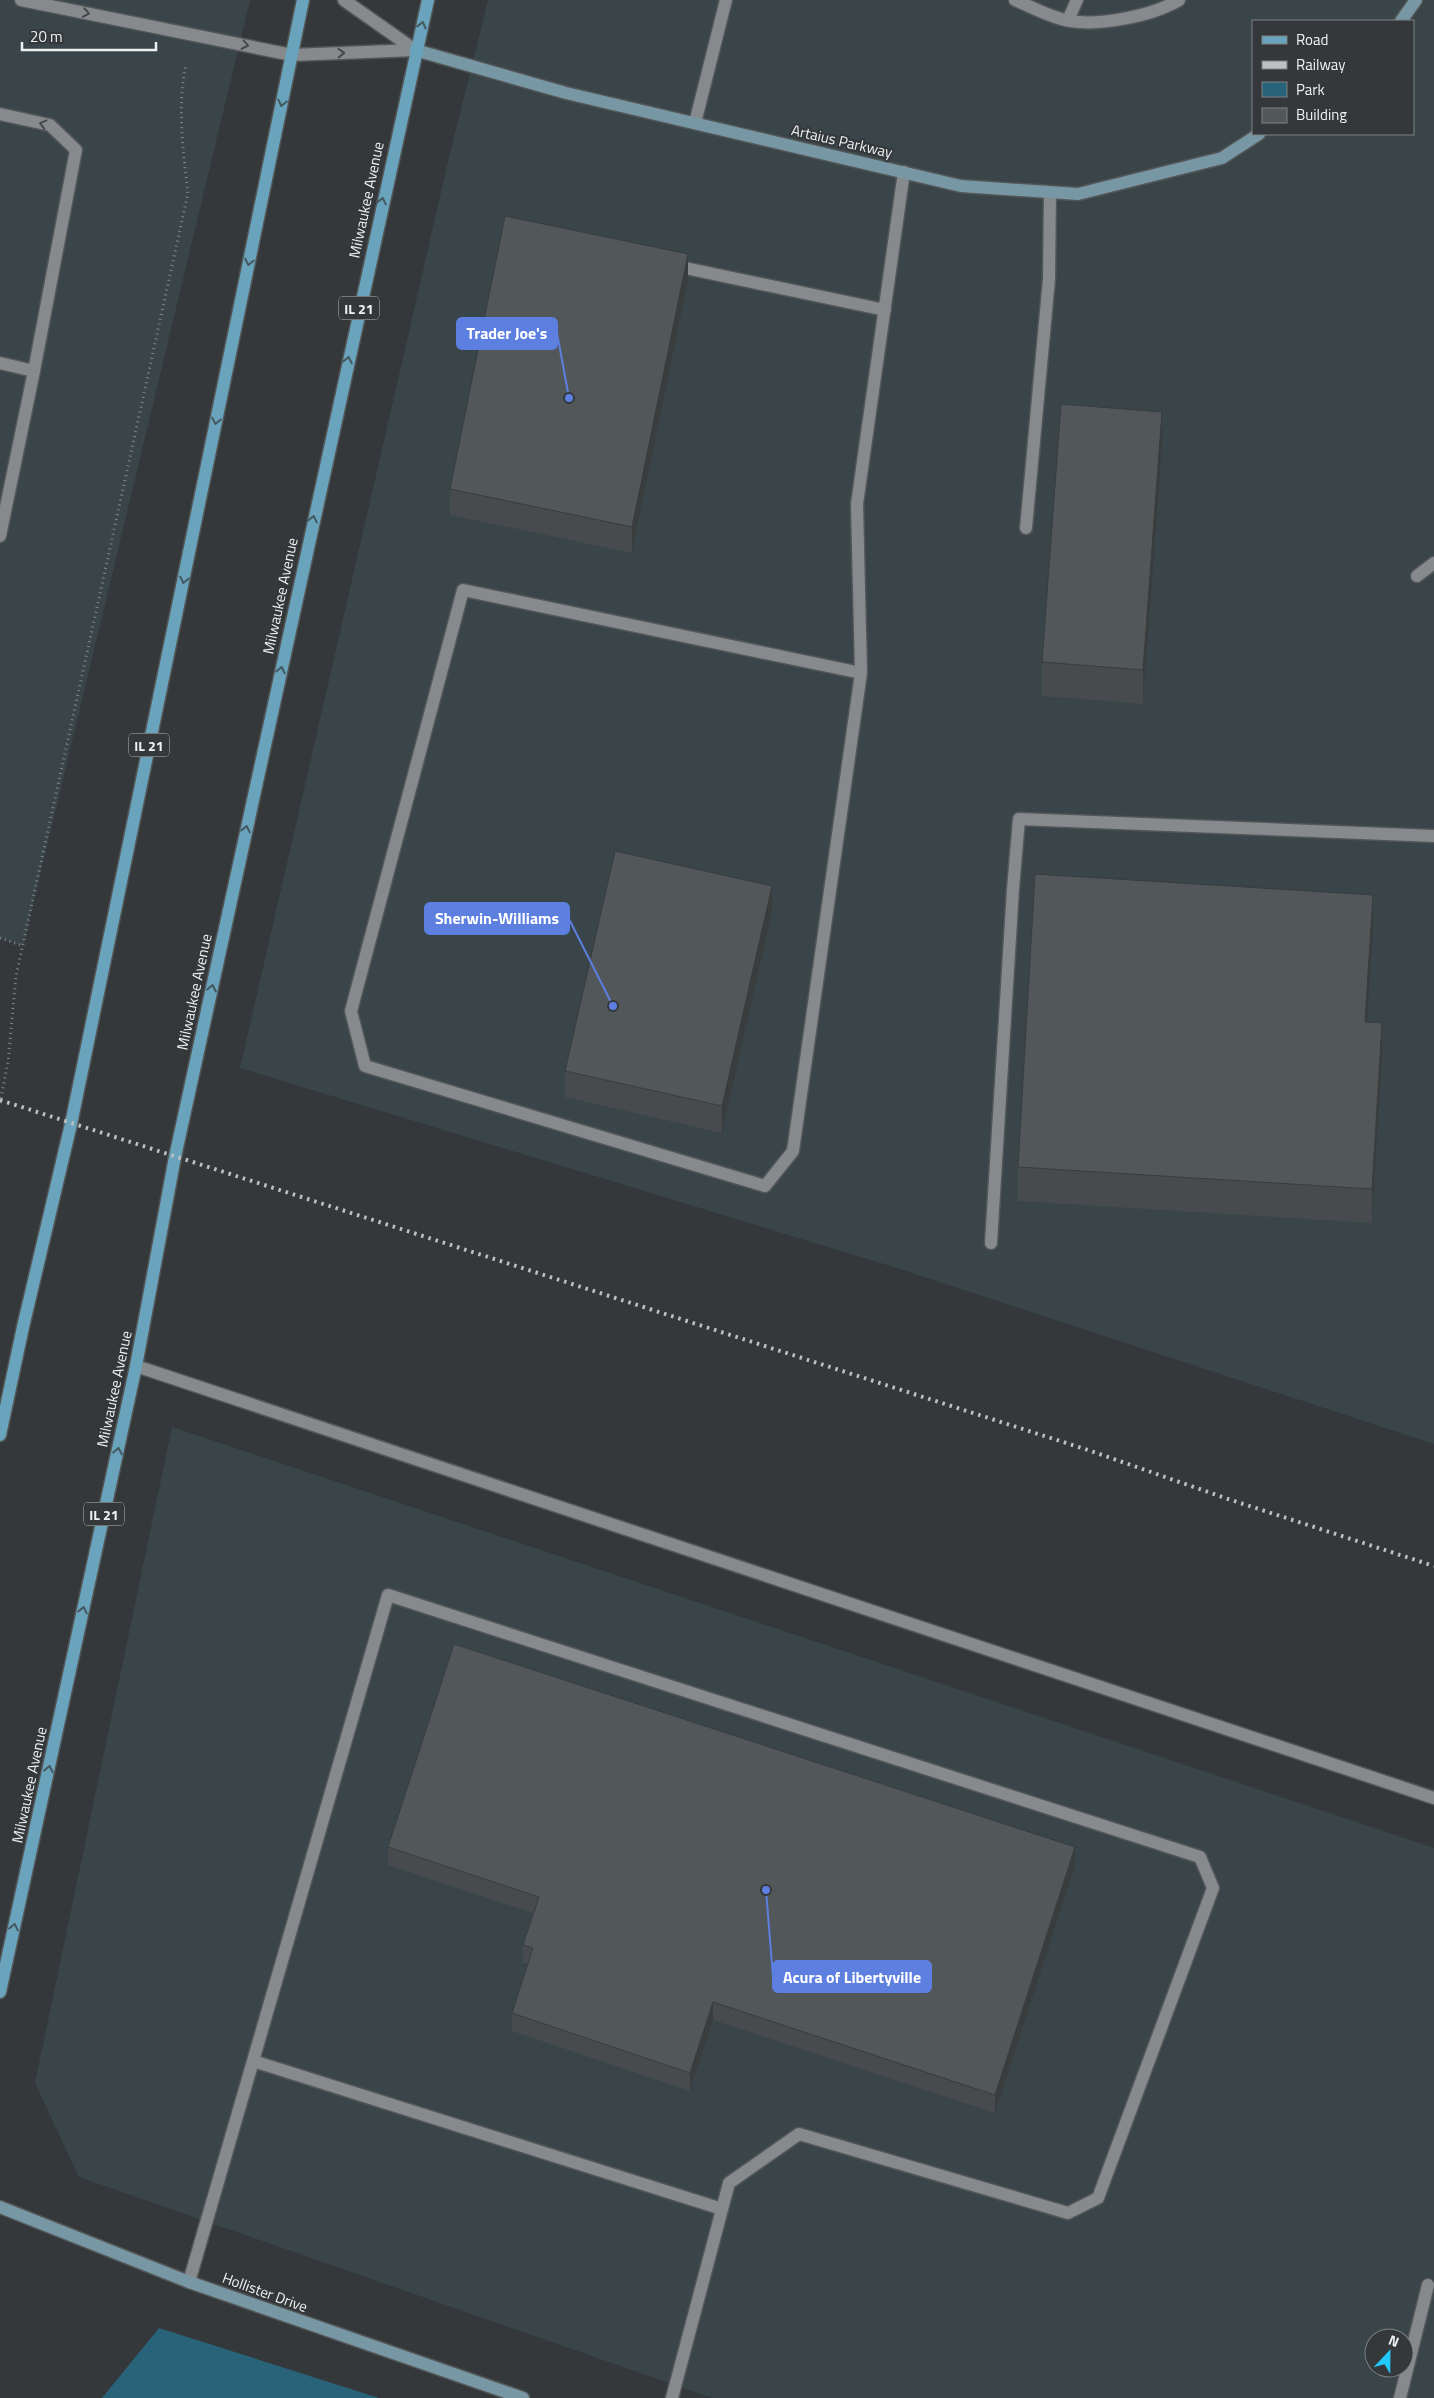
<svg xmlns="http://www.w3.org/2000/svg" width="1434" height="2398" viewBox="0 0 1434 2398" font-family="'Titillium Web',sans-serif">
<rect width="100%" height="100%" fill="#34383a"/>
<path fill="#3a4549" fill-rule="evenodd" d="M 0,0 L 250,0 L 23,946 L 0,938 Z
M 488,0 L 1434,0 L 1434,1444 L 897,1268 L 240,1068 L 447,166 ZM 1253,21 L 1413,21 L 1413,134 L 1253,134 Z
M 172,1427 L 1434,1848 L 1434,2398 L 712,2398 L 79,2177 L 35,2083 ZM 1374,2338 L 1404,2338 L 1404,2368 L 1374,2368 Z"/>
<path fill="#296379" d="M 159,2328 L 379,2398 L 102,2398 Z"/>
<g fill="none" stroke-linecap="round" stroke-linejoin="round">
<defs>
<path id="lane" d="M 21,0 L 292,55 L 415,50
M 344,0 L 415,50
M 1015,0 C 1032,7 1051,18 1070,21 C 1100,26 1152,16 1179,0
M 1068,20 L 1077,0
M 0,114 L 50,125 L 76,150 L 34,371
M 695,123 L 726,0
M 671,265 L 885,310
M 0,363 L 34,371 L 0,536
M 1026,528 L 1049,279 L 1050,193
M 1417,576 L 1434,563
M 861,673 L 463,590 L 351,1011 L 365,1066 L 765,1186 L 793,1151 L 861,673 L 857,504 L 904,172
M 991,1243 L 1013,889 L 1019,819 L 1434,836
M 136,1366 L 1434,1798
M 253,2061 L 722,2209
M 189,2282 L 388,1595 L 1200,1857 L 1213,1888 L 1098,2198 L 1068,2213 L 799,2134 L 729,2183 L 672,2398
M 1400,2398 L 1428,2285"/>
<path id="secondary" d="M 1401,21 L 1416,0
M 415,50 L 566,93 L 961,186 L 1078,194 L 1222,158 L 1259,134
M 0,2207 L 189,2282 L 523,2398"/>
<path id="primary" d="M 0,1435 L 23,1327 L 71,1124 L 303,0
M 0,1992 L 136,1366 L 175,1157 L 428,0"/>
</defs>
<use href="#lane" stroke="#535657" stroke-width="15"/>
<use href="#secondary" stroke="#535657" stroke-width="15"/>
<use href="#primary" stroke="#535657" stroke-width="15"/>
<path stroke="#838688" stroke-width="3" stroke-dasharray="1 4" stroke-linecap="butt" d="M 0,938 L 23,946
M 0,1103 L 8,1062 L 16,976 L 188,193 C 183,151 177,106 186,64"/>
<use href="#lane" stroke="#868a8d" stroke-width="12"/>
<use href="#secondary" stroke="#7797a4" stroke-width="12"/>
<use href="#primary" stroke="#69a4bc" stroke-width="12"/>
<path stroke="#bdc1c2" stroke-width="4" stroke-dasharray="2.5 5" stroke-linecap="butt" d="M 0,1100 L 1088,1450 L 1228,1499 L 1434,1566"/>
</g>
<path fill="#474b4d" d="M 688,280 L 632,553 L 450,515 L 450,489 Z
M 1162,446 L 1143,704 L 1042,696 L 1042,662 Z
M 772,912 L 722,1133 L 565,1097 L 565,1071 Z
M 1373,928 L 1367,1022 L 1382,1056 L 1372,1223 L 1018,1201 L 1018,1167 Z
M 388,1847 L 1075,1866 L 995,2113 L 713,2020 L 690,2091 L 512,2031 L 512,2013 L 528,1965 L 523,1963 L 523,1945 L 533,1913 L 388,1865 Z"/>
<path fill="#393d3e" d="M 688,254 L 688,280 L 632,553 L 632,527 Z
M 1162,412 L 1162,446 L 1143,704 L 1143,670 Z
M 772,886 L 772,912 L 722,1133 L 722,1106 Z
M 1373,895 L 1373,928 L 1365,1056 L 1365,1022 Z
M 1382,1023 L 1382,1056 L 1372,1223 L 1372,1189 Z
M 1075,1847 L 1075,1866 L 995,2113 L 995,2095 Z
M 713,2002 L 713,2020 L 690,2091 L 690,2073 Z"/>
<path fill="#525759" stroke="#393d3e" d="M 505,216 L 688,254 L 632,527 L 450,489 Z
M 1061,404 L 1162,412 L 1143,670 L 1042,662 Z
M 615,851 L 772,886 L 722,1106 L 565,1071 Z
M 1035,874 L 1373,895 L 1365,1022 L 1382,1023 L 1372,1189 L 1018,1167 Z
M 454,1644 L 1075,1847 L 995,2095 L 713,2002 L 690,2073 L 512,2013 L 533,1948 L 523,1945 L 539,1897 L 388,1847 Z"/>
<defs><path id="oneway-chevron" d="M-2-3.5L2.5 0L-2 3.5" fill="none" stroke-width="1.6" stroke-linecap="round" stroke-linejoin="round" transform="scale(1.25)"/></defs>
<g stroke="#44484b">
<use href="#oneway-chevron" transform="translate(86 13) rotate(11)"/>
<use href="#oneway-chevron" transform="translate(245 45) rotate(12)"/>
<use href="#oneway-chevron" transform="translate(341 53) rotate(-2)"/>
<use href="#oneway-chevron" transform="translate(43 124) rotate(-165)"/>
</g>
<g stroke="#445861">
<use href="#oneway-chevron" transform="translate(422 25) rotate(-76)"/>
<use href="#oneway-chevron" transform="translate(282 103) rotate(102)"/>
<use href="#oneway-chevron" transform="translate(382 201) rotate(-78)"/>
<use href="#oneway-chevron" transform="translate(249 262) rotate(102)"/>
<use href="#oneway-chevron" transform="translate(348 360) rotate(-78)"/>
<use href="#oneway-chevron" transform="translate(216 421) rotate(102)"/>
<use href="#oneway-chevron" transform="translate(313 519) rotate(-78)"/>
<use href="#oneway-chevron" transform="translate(184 580) rotate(102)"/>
<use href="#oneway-chevron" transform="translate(281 670) rotate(-78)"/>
<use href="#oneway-chevron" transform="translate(246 829) rotate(-78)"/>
<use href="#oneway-chevron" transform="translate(212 988) rotate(-78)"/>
<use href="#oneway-chevron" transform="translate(118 1451) rotate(-78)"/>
<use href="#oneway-chevron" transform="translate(83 1610) rotate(-78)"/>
<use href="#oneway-chevron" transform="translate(49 1769) rotate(-78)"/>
<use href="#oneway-chevron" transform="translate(14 1927) rotate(-78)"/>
</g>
<g text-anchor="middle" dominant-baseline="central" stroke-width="4" stroke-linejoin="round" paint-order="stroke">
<g fill="#34383a" stroke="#b6babb" stroke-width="1">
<rect x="339" y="296.5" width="40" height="23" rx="4"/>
<rect x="129" y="733.5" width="40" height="23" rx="4"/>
<rect x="84" y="1502.5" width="40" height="23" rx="4"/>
</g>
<g font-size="14" font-weight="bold" fill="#eef1f2">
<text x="359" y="308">IL 21</text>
<text x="149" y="745">IL 21</text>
<text x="104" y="1514">IL 21</text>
</g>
<g font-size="15" fill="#eef1f2" stroke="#34383a">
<text transform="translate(842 141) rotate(13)">Artaius Parkway</text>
<text transform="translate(366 200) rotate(-78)">Milwaukee Avenue</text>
<text transform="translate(280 596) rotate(-78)">Milwaukee Avenue</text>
<text transform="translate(194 992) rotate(-78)">Milwaukee Avenue</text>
<text transform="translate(114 1389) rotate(-78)">Milwaukee Avenue</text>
<text transform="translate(29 1785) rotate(-78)">Milwaukee Avenue</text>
<text transform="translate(265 2292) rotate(20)">Hollister Drive</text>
</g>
</g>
<path fill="none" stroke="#5c7fe0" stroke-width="2" d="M569 398L557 333M613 1006L569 919M766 1890L773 1977"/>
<g fill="#5c7fe0" stroke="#34383a" stroke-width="2">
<circle cx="569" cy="398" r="5"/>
<circle cx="613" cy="1006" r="5"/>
<circle cx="766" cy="1890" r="5"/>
</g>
<g fill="#5c7fe0" stroke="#5c7fe0" stroke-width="2">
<rect x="457" y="318" width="100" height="31" rx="5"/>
<rect x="425" y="903" width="144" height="31" rx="5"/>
<rect x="773" y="1961" width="158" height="31" rx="5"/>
</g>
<g font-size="16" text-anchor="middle" font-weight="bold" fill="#fff">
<text x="507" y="339">Trader Joe's</text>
<text x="497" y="924">Sherwin-Williams</text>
<text x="852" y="1983">Acura of Libertyville</text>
</g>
<rect x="1252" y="20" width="162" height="115" fill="#34383a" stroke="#7e8284"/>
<rect x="1262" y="36" width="25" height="8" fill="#69a4bc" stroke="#7e8284"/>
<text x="1296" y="45" font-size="15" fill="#eef1f2">Road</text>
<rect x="1262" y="61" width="25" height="8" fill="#bdc1c2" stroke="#7e8284"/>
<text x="1296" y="70" font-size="15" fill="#eef1f2">Railway</text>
<rect x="1262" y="82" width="25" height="15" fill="#296379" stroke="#7e8284"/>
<text x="1296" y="95" font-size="15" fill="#eef1f2">Park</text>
<rect x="1262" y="108" width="25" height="15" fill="#525759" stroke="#7e8284"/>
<text x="1296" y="120" font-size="15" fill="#eef1f2">Building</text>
<g transform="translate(1389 2353) rotate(22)"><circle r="24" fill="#34383a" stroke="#7e8284"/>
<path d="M0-4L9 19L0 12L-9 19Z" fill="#22c9fd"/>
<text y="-8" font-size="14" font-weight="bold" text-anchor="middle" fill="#eef1f2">N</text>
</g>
<path d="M22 42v8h134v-8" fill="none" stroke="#eef1f2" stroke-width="2.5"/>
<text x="30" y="42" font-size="15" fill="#eef1f2" stroke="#34383a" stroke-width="4" paint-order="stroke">20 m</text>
</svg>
